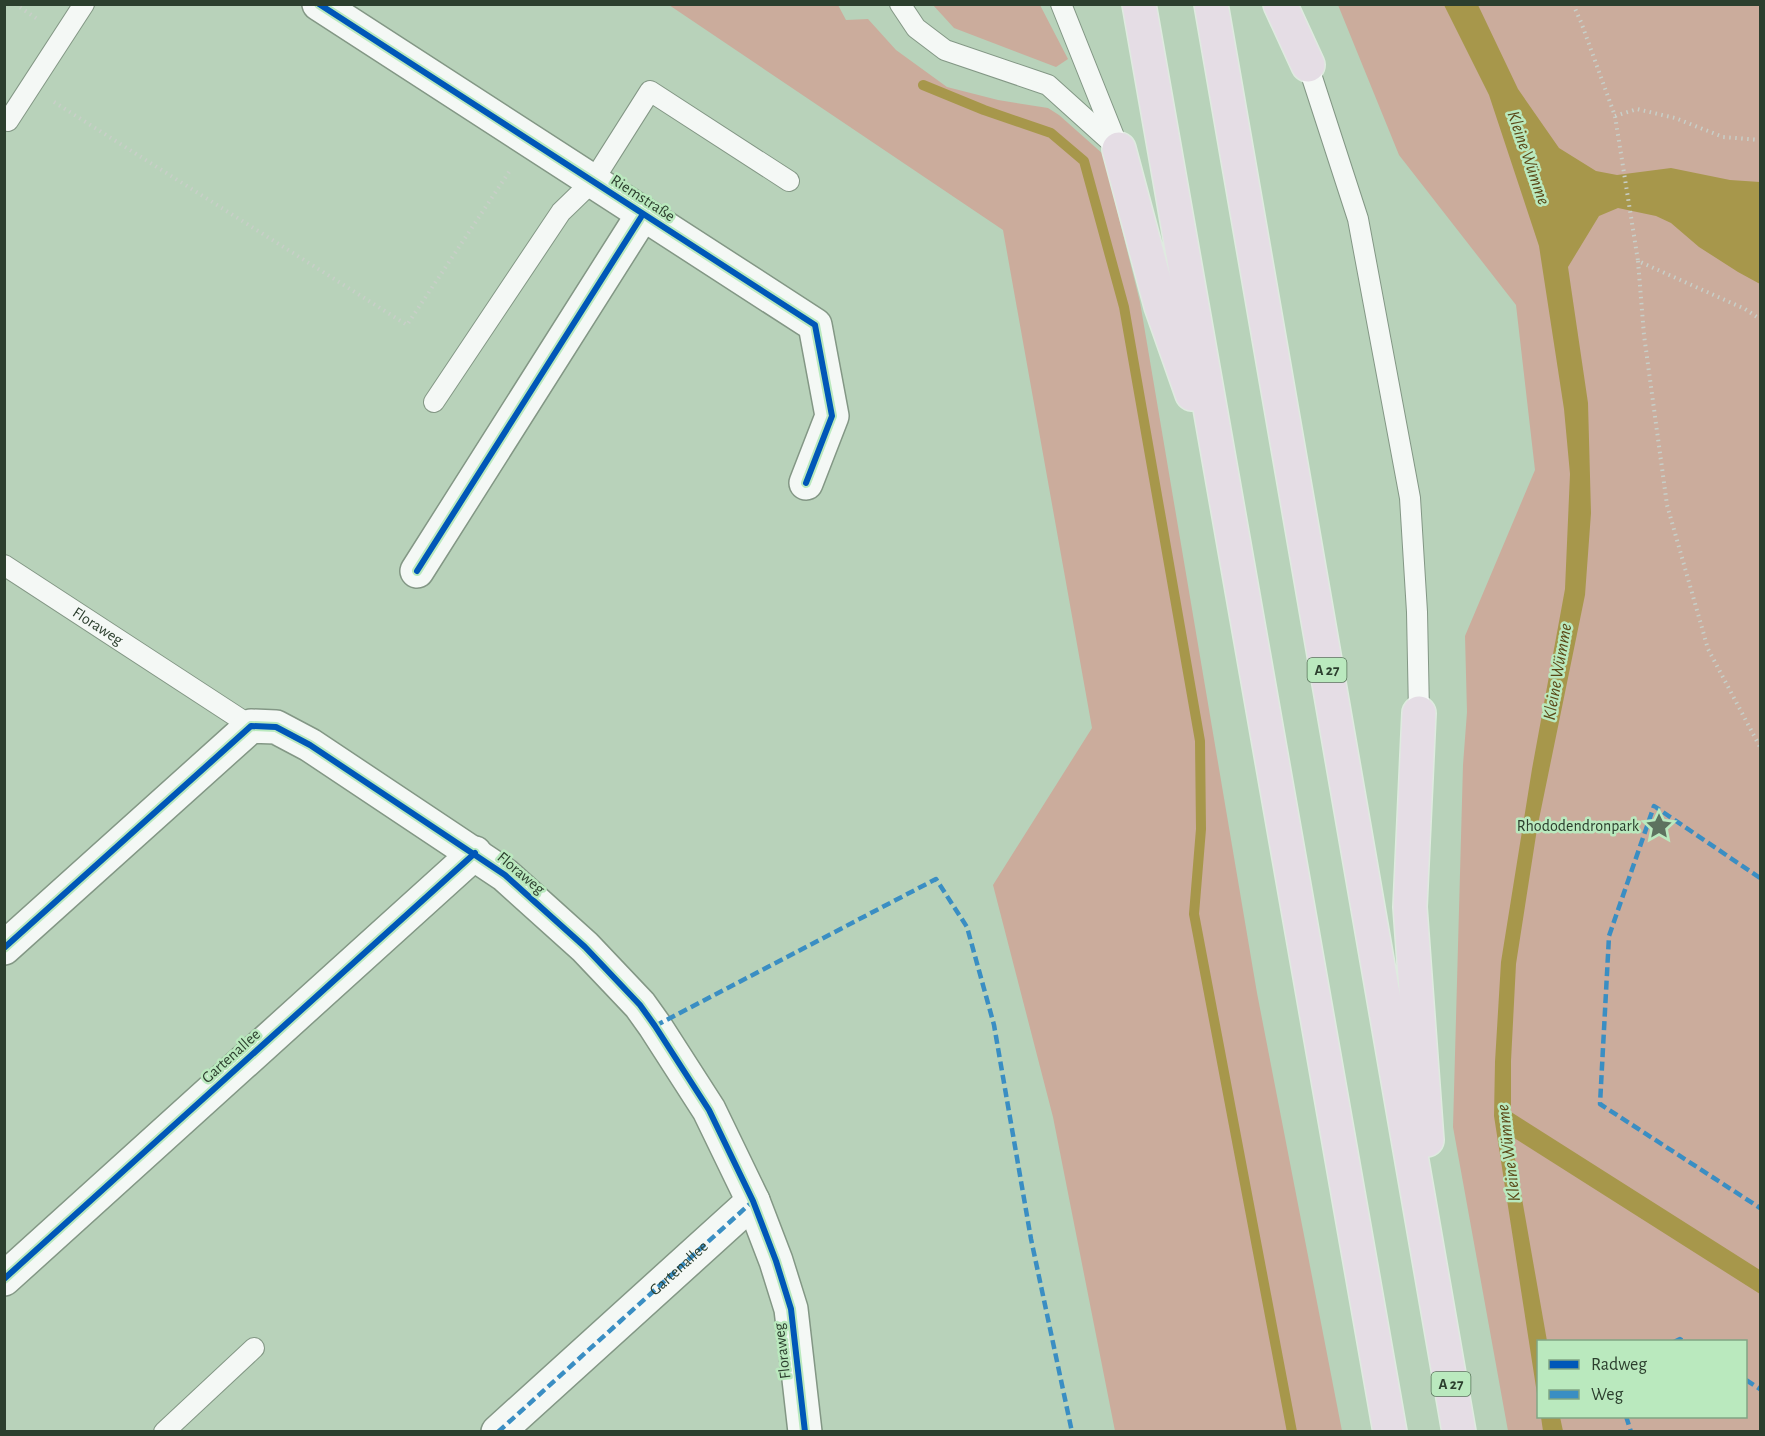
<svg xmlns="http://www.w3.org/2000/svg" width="1765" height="1436" viewBox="0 0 1765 1436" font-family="'Alegreya Sans',sans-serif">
<rect width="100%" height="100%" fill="#b8d2ba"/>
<path fill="#cbac9c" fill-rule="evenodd" d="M 669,5 L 838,5 L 846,20 L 868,19 L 896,50 L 947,87 L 998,100 L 1048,108 L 1059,115 L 1103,154 L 1140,302 L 1257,993 L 1342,1431 L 1115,1431 L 1053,1117 L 993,885 L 1092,728 L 1003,230 Z
M 933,5 L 1040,5 L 1068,59 L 1056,67 L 954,28 Z
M 1338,5 L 1760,5 L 1760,1431 L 1508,1431 L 1453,1127 L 1463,765 L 1467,712 L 1465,636 L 1535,470 L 1516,305 L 1399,155 ZM 1538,1342 L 1746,1342 L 1746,1416 L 1538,1416 Z"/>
<path fill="#a7974b" d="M 1444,5 L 1478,5 L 1518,89 L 1559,148 L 1596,171 L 1617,175 L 1671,168 L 1730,180 L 1760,182 L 1760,284 L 1738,272 L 1699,247 L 1671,223 L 1656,216 L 1618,208 L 1599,216 L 1568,267 L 1588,403 L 1591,513 L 1585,595 L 1537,829 L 1516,964 L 1511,1061 L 1511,1112 L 1760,1270 L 1760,1294 L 1511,1136 L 1547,1341 L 1538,1342 L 1538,1400 L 1494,1116 L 1495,1062 L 1501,962 L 1532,769 L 1565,589 L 1570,474 L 1564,409 L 1539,246 L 1489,95 Z
M 1541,1417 L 1560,1417 L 1563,1431 L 1543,1431 Z"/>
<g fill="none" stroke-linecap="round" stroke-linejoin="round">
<path stroke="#a7974b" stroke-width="10" d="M 923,85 L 984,110 L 1051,133 L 1084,161 L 1124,307 L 1200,741 L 1201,829 L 1194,914 L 1292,1432"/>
<defs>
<g id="lane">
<path d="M 900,4 L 916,28 L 945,50 L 1048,85 L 1119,149"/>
<path d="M 1061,4 L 1117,144"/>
<path d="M 1308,65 L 1358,219 L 1410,498 L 1417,612 L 1419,713"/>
<path d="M 8,121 L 84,4"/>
<path d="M 434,402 L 561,212 L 593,181 L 650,91 L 789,181"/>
<path id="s1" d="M 4,565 L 251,726"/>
<path d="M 164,1432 L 254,1348"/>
</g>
<g id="street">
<path d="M 319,4 L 815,325 L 832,416 L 806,483"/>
<path d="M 417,571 L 643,214"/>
<path d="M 4,948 L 251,726 L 276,727 L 310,745 L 505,875 L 585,947 L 640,1005 L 655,1026 L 709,1110 L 753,1201 L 776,1261 L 791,1309 L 805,1432"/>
<path d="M 4,1279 L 475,853"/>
<path id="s2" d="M 498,1432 L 753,1201"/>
</g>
<path id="highway" d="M 1139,4 L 1390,1432
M 1211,4 L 1459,1432
M 1280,4 L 1308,65
M 1119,149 L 1161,306 L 1192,394
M 1419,713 L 1410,907 L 1427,1140"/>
</defs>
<use href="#lane" stroke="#839785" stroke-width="22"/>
<use href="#street" stroke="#839785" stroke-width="36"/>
<use href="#highway" stroke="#dfebe0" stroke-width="36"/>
<path stroke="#c8cfc8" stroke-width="4" stroke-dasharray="1.5 4.5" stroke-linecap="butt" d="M 15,4 L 39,20
M 1573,4 L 1581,22 L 1615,116 L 1638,261 L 1745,309 L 1760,319
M 54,102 L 407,325 L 511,169
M 1615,116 L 1637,109 L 1675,118 L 1723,137 L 1760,140
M 1638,261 L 1644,335 L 1667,505 L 1708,649 L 1760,747"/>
<use href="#lane" stroke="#f4f8f5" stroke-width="20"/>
<use href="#street" stroke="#f4f8f5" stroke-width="33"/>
<use href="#highway" stroke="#e5dde5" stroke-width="33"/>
<path stroke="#3a8ec3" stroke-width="4.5" stroke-dasharray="9 4.5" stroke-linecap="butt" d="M 1760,878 L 1654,806 L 1609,936 L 1600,1104 L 1760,1208
M 655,1026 L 936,879 L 967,927 L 994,1025 L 1031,1239 L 1072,1432
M 1674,1342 L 1680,1339 L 1684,1342
M 1746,1380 L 1760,1389
M 1626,1416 L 1631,1432
M 498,1432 L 753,1201"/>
<defs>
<path id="cycleway" d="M 319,4 L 815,325 L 832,416 L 806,483
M 417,571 L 643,214
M 4,948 L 251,726 L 276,727 L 310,745 L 505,875 L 585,947 L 640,1005 L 655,1026 L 709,1110 L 753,1201 L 776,1261 L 791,1309 L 805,1432
M 4,1279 L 475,853"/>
</defs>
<use href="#cycleway" stroke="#bae9be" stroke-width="10"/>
<use href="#cycleway" stroke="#0057b8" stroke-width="6"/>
</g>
<defs>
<symbol id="sight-bare" viewBox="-9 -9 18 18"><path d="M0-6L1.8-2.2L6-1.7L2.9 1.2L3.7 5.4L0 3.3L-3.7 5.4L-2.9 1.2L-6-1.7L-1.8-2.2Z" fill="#5d725f" stroke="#bae9be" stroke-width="2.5" paint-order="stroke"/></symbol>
</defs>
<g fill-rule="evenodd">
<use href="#sight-bare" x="1640" y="807" width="38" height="38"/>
</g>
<g text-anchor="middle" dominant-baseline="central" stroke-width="5" stroke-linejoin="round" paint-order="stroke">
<g fill="#bae9be" stroke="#577259" stroke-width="1.5">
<rect x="1307.5" y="658" width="39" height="24" rx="4.5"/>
<rect x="1431.5" y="1372" width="39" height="24" rx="4.5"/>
</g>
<g font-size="15" font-weight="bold" fill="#2c3f2e">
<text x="1327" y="670">A 27</text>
<text x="1451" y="1384">A 27</text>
</g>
<g font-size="16" fill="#2c3f2e" stroke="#bae9be">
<text transform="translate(643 198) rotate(33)">Riemstraße</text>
<text stroke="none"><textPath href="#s1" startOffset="112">Floraweg</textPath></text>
<text transform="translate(521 873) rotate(40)">Floraweg</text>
<text transform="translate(231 1056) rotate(-42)">Gartenallee</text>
<text stroke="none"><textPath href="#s2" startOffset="244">Gartenallee</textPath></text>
<text transform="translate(782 1351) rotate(-97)">Floraweg</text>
</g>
<g font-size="16" fill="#2c3f2e" stroke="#bae9be" text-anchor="end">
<text x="1639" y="826">Rhododendronpark</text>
</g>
<g font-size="18" font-style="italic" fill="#5a4716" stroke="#bae9be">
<text transform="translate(1528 158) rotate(71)">Kleine Wümme</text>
<text transform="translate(1558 672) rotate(-80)">Kleine Wümme</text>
<text transform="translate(1509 1153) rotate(-97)">Kleine Wümme</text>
</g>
</g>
<rect width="1765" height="1436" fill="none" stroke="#2c3f2e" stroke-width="12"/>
<rect x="1537" y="1340" width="210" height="78" fill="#bae9be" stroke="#81a584" stroke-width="1.5"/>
<rect x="1549" y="1360" width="30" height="9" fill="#0057b8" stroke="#81a584" stroke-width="1.5"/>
<text x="1591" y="1370" font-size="18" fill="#2c3f2e">Radweg</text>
<rect x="1549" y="1390" width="30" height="9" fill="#3a8ec3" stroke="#81a584" stroke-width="1.5"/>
<text x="1591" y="1400" font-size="18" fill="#2c3f2e">Weg</text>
</svg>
